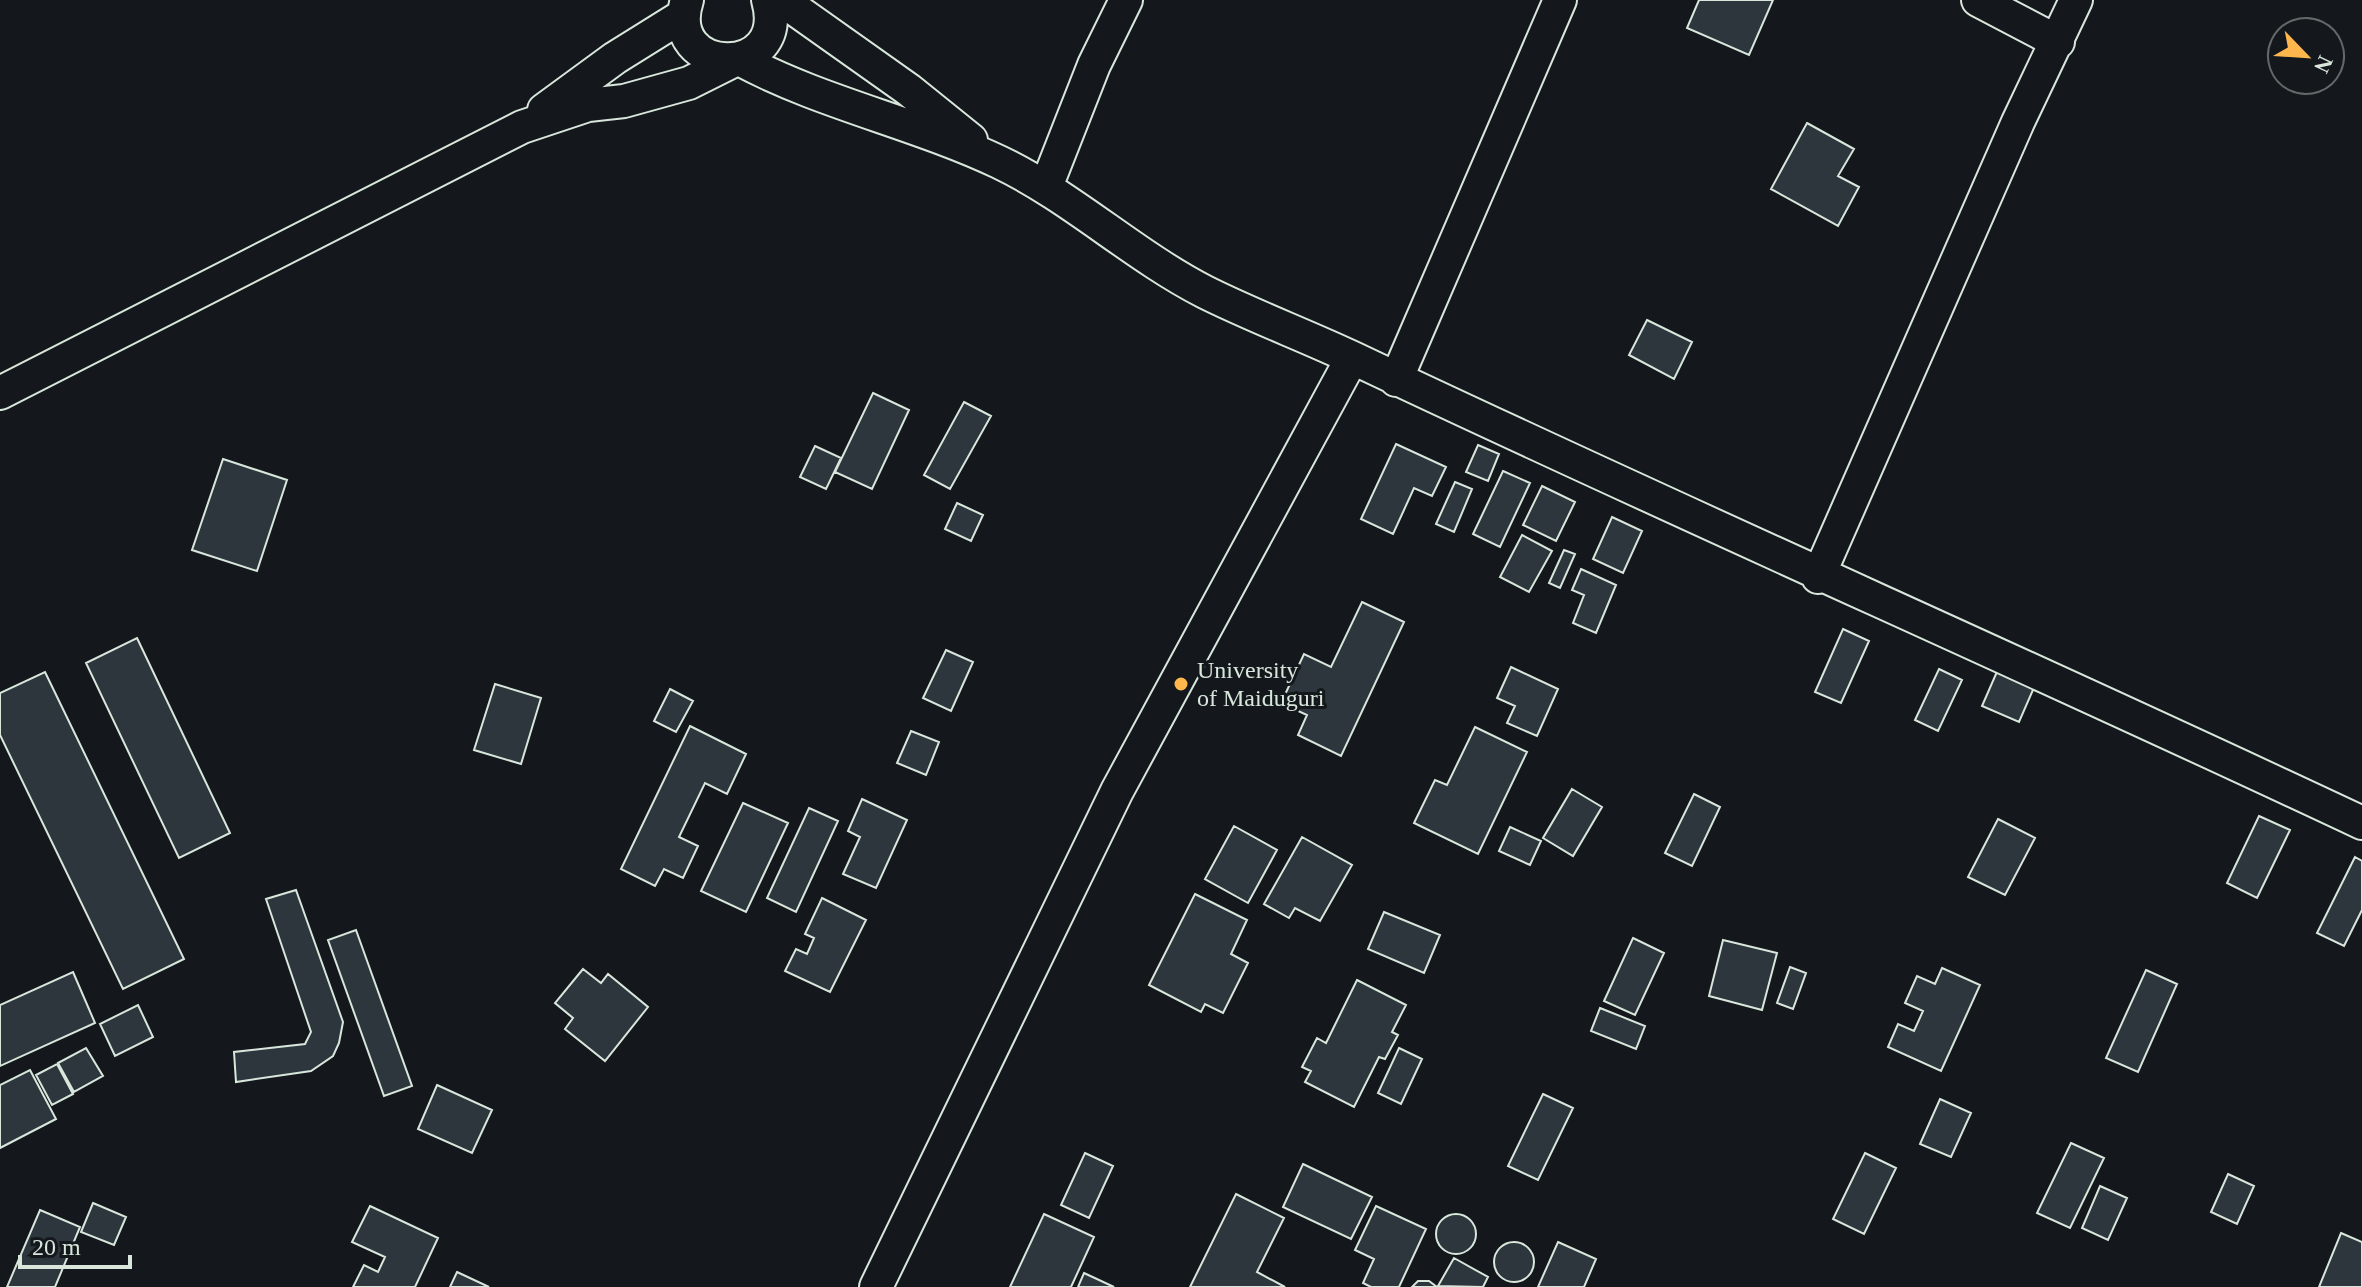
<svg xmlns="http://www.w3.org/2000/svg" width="2362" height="1287" viewBox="0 0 2362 1287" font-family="'Times New Roman',serif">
<rect width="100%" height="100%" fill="#14181c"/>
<path fill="#2c363c" stroke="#d8e6dc" stroke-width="2" d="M 1699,0 L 1773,0 L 1749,55 L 1687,28 Z
M 1807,123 L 1854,149 L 1838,176 L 1859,187 L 1838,226 L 1771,189 Z
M 1647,320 L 1692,342 L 1674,379 L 1629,355 Z
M 873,393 L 909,410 L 872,489 L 835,472 Z
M 964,402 L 991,416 L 950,489 L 924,475 Z
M 1396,444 L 1446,467 L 1432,496 L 1414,488 L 1393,534 L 1361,519 Z
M 1478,445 L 1499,454 L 1488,481 L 1466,472 Z
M 815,446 L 841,458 L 826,489 L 800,477 Z
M 223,459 L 287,480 L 257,571 L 192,550 Z
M 1503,471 L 1530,483 L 1500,547 L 1473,534 Z
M 1455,482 L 1472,489 L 1454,532 L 1436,524 Z
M 1542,486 L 1575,502 L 1556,541 L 1523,525 Z
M 957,503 L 983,515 L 971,541 L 945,529 Z
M 1612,517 L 1642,531 L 1623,573 L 1593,559 Z
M 1522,535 L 1552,551 L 1529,592 L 1500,577 Z
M 1564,550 L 1575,554 L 1560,588 L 1549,583 Z
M 1581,569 L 1616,585 L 1596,633 L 1573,623 L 1584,595 L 1572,590 Z
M 1362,602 L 1404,622 L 1341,756 L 1298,735 L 1307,715 L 1281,703 L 1304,654 L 1331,667 Z
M 1843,629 L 1869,641 L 1841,703 L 1815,692 Z
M 137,638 L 230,833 L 179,858 L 86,663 Z
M 946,650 L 973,662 L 951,711 L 923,698 Z
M 1511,667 L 1558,689 L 1537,736 L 1507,723 L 1515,706 L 1497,698 Z
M 1999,667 L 2036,683 L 2019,722 L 1982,706 Z
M 1939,669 L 1962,680 L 1938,731 L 1915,720 Z
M 45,672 L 184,959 L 123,989 L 0,735 L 0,693 Z
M 495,684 L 541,698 L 521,764 L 474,750 Z
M 670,689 L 693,701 L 676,732 L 654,721 Z
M 690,726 L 746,754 L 727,794 L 705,783 L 679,837 L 698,846 L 683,878 L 664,869 L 655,886 L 621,869 Z
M 1475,727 L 1527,752 L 1478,854 L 1414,823 L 1435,780 L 1447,785 Z
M 911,731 L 939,742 L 926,775 L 897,763 Z
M 1572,789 L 1602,807 L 1573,856 L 1543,838 Z
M 1694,794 L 1720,807 L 1692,866 L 1665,853 Z
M 862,799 L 907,820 L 876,888 L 843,874 L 860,837 L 848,831 Z
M 743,803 L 788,823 L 746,912 L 701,891 Z
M 809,808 L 838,821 L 796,912 L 767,898 Z
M 2259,816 L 2290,830 L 2257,898 L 2227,883 Z
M 1998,819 L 2035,838 L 2005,895 L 1968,877 Z
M 1234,826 L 1277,850 L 1248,903 L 1205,879 Z
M 1510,827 L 1541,841 L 1530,865 L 1499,851 Z
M 1302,837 L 1352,865 L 1320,921 L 1295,908 L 1289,918 L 1264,904 Z
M 2355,857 L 2362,861 L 2362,910 L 2344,946 L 2317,933 Z
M 296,890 L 343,1022 L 339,1043 L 333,1056 L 311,1071 L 236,1082 L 234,1052 L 305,1044 L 311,1032 L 266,899 Z
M 1195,894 L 1247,920 L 1231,954 L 1248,963 L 1223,1013 L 1205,1004 L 1201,1012 L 1149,985 Z
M 822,898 L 866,920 L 830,992 L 785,971 L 796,949 L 807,954 L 814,938 L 805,934 Z
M 1384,912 L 1440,935 L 1424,973 L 1368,949 Z
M 356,930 L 412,1086 L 384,1096 L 328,940 Z
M 1633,938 L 1664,953 L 1635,1015 L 1604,1001 Z
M 1723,940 L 1777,953 L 1762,1010 L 1709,996 Z
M 1790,967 L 1806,973 L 1793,1009 L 1777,1003 Z
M 1942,968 L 1980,985 L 1941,1071 L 1888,1047 L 1898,1024 L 1914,1031 L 1923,1011 L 1905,1003 L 1917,976 L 1935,984 Z
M 583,969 L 601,983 L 608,974 L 648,1007 L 605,1061 L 565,1029 L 573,1018 L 555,1003 Z
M 2146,970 L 2177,984 L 2138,1072 L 2106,1058 Z
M 73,972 L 95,1023 L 0,1066 L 0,1005 Z
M 1357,980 L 1406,1005 L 1392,1032 L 1398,1035 L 1385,1059 L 1379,1057 L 1354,1107 L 1305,1082 L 1311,1071 L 1302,1067 L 1317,1038 L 1326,1043 Z
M 138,1005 L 153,1037 L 115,1056 L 100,1024 Z
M 1600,1008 L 1645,1026 L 1636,1049 L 1591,1031 Z
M 86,1048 L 103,1076 L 74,1092 L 58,1063 Z
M 1399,1048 L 1422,1059 L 1401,1104 L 1378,1093 Z
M 57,1064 L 73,1094 L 52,1105 L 36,1075 Z
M 30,1070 L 56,1119 L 0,1148 L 0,1085 Z
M 437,1085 L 492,1110 L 472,1153 L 418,1129 Z
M 1543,1094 L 1573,1108 L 1538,1180 L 1508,1166 Z
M 1940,1099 L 1971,1113 L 1951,1157 L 1920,1144 Z
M 2071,1143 L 2104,1158 L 2070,1228 L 2037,1213 Z
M 1085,1153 L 1113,1166 L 1089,1218 L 1061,1205 Z
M 1865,1153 L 1896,1168 L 1864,1234 L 1833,1219 Z
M 1303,1164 L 1372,1197 L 1351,1239 L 1283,1207 Z
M 2228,1174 L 2254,1186 L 2237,1224 L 2211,1212 Z
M 2100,1186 L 2127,1198 L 2108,1240 L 2082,1228 Z
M 1236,1194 L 1284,1218 L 1257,1272 L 1285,1287 L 1190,1287 Z
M 93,1203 L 126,1217 L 114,1245 L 81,1232 Z
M 370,1206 L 438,1238 L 415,1287 L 353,1287 L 364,1265 L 378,1272 L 385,1257 L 352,1242 Z
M 1376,1206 L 1426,1229 L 1399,1287 L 1371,1287 L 1363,1283 L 1374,1259 L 1355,1250 Z
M 40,1210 L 80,1227 L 55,1287 L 7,1287 Z
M1436 1234a20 20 0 1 1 40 0a20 20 0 1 1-40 0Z
M 1044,1214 L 1094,1237 L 1071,1287 L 1010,1287 Z
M 2341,1233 L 2362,1242 L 2362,1287 L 2319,1287 Z
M1494 1262a20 20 0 1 1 40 0a20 20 0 1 1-40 0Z
M 1558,1242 L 1596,1259 L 1584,1287 L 1538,1287 Z
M 1454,1258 L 1488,1277 L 1483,1287 L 1438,1286 Z
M 457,1272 L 489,1287 L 450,1287 Z
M 1084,1273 L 1114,1287 L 1078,1287 Z
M 1418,1281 L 1429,1281 L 1437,1287 L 1412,1287 Z"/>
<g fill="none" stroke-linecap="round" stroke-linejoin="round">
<defs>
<path id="minor" d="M 687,0 C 662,77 791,81 768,0
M 782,0 L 909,90 L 971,140
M 1978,0 L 2058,42
M 739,59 C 821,103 914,122 999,162 C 1072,197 1133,255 1205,292 C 1253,316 1304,335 1353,358 C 1688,517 2027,665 2362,823
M 544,110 L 615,58 L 684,15
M 1046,187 L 1094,65 L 1126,0
M 1396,380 L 1560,0
M 0,393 L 522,127 L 588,105 L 624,101 L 689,83 L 733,61
M 1818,577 L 2018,122 L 2076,0
M 876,1287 L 1117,791 L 1352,358"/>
</defs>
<use href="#minor" stroke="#d8e6dc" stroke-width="36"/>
<use href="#minor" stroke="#14181c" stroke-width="32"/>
</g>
<circle fill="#ffb74d" stroke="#14181c" stroke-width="3" cx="1181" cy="684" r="8"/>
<g text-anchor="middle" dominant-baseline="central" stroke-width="6" stroke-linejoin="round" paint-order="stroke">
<g font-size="24" fill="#d8e6dc" stroke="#14181c" text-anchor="start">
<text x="1197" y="670">University<tspan x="1197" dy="28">of Maiduguri</tspan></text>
</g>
</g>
<g transform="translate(2306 56) rotate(115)"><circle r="38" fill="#14181c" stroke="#626a69" stroke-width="2"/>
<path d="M0-6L14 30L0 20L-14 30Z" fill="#ffb74d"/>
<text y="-12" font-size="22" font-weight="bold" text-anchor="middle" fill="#d8e6dc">N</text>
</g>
<path d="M20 1255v12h110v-12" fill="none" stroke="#d8e6dc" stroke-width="4"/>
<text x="32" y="1255" font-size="24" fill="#d8e6dc" stroke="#14181c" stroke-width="6" paint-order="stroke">20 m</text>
</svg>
